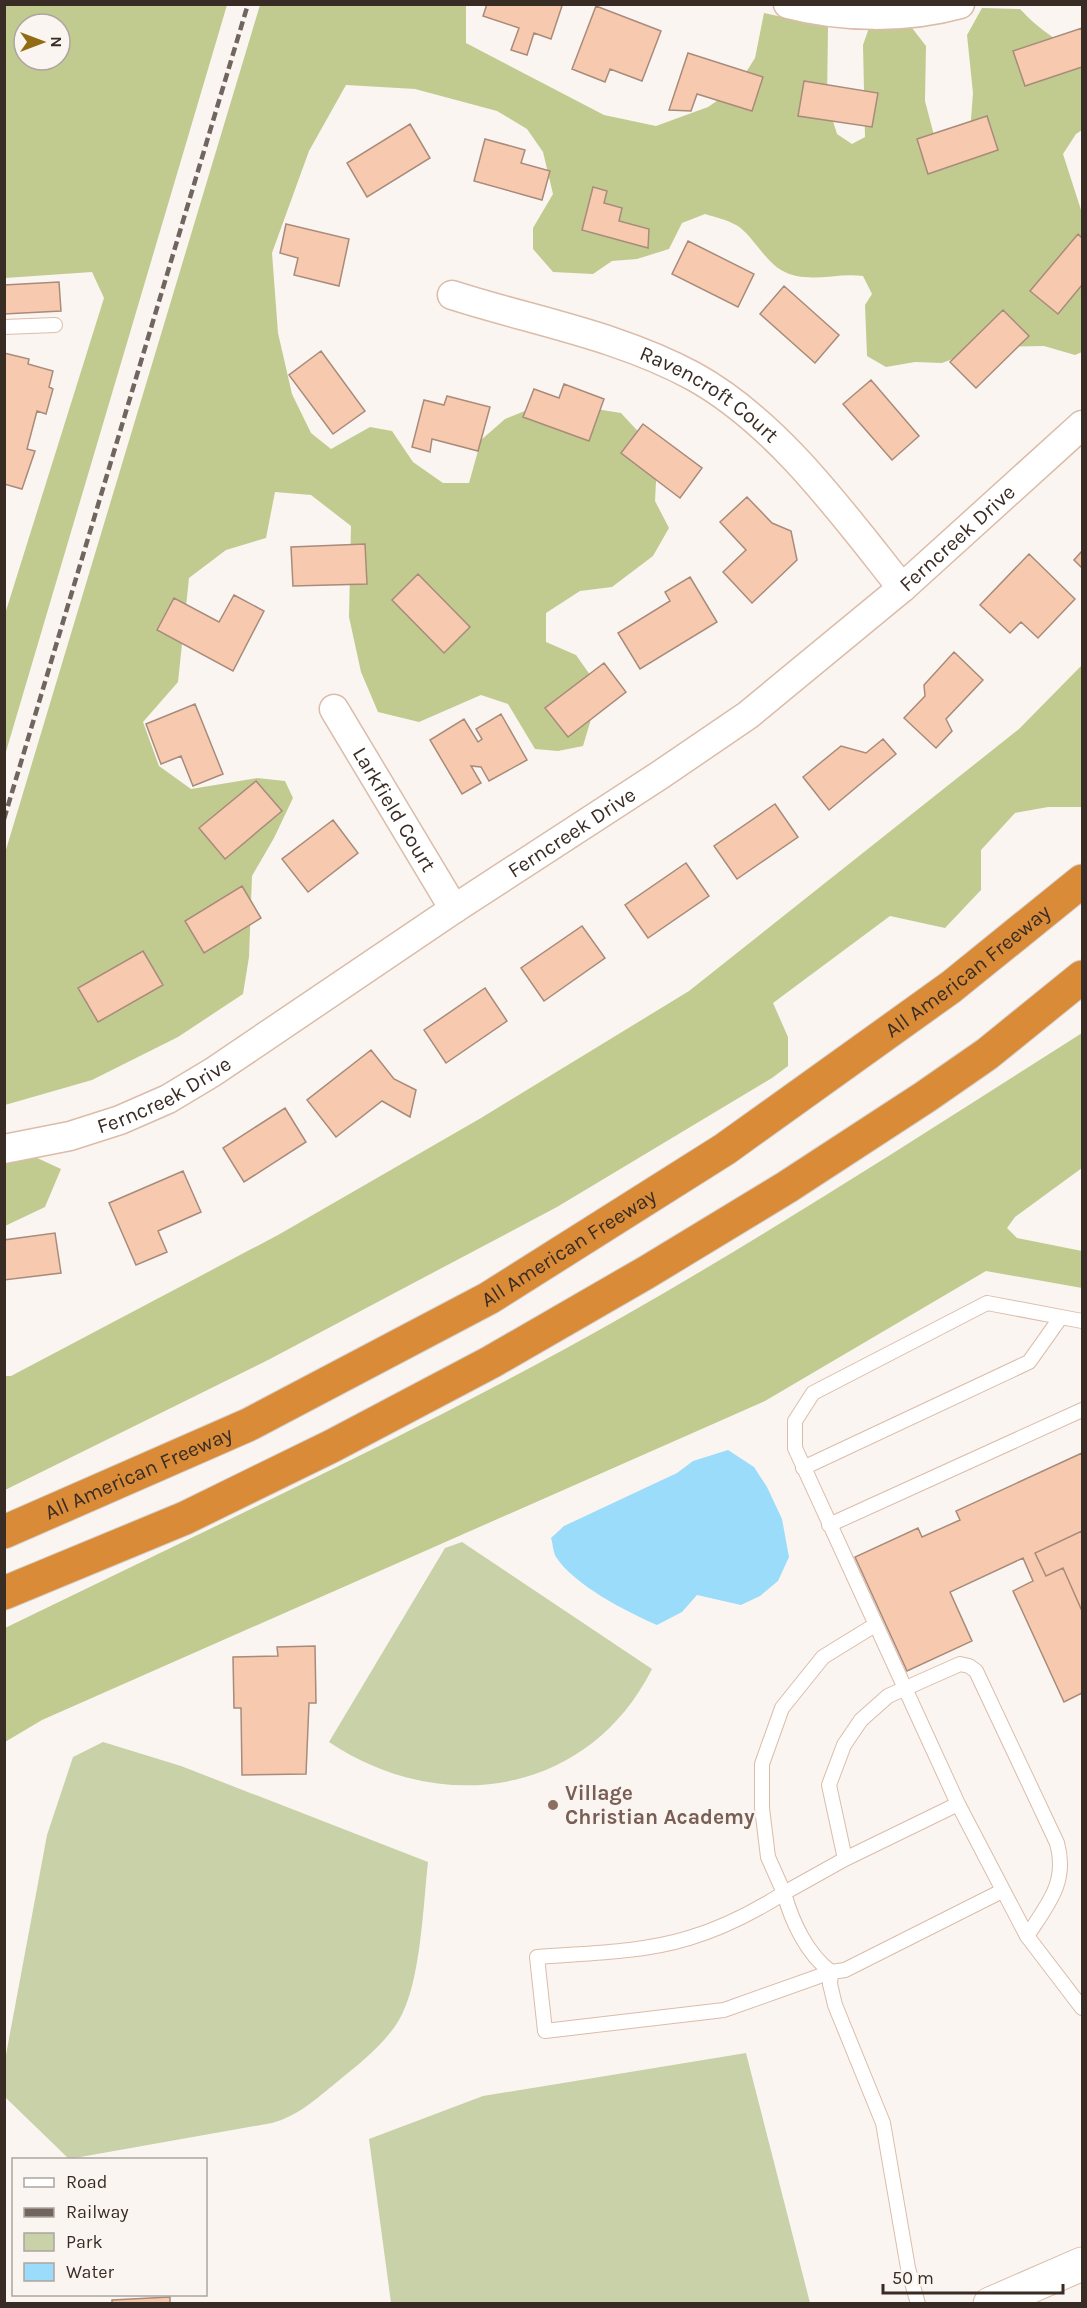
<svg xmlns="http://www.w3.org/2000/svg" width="1087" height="2308" viewBox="0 0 1087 2308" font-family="Karla,sans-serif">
<rect width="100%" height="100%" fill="#fbf5f1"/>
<path fill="#c9d1a8" d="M 462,1542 L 652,1669 C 588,1796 441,1817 329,1742 L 445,1548 Z
M 103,1742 L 181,1766 L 428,1862 C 423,1905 421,1983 399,2020 C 384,2045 359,2064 337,2082 C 316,2099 298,2116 272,2123 L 69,2159 L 5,2097 L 5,2060 L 47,1835 L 73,1757 Z
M 746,2053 L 810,2303 L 391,2303 L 369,2139 L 483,2096 Z"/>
<path fill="#c1cb90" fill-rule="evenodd" d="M 5,4 L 227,5 L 5,755 L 5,614 L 104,298 L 92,272 L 5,278 ZM 24,24 L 60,24 L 60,60 L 24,60 Z
M 260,5 L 466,5 L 466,43 L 604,115 L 656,126 L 708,107 L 736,88 L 755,58 L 764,13 L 828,27 L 827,102 L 837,134 L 852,144 L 865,137 L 863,45 L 871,22 L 909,24 L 926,46 L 925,101 L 935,139 L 970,132 L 973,93 L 967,35 L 982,8 L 1020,9 C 1037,27 1058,44 1082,50 L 1082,130 L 1076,134 L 1063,154 L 1082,213 L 1082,352 L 1075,355 L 1044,346 L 985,347 L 942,363 L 915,362 L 886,367 L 867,356 L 865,305 L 872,294 L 863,276 C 836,272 807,285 781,270 C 764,260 750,232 736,225 C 727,220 715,217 705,214 L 682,223 L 669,249 L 637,259 L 612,261 L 593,274 L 553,272 L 533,249 L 533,228 L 553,194 L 543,152 L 527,129 L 497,111 L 415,89 L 346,85 L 309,151 L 272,253 L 278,333 L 292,394 L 311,433 L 331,449 L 370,427 L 392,431 L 413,462 L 443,483 L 469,483 L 481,440 L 505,419 L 540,405 L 571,405 L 621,413 L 646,440 L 657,463 L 655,501 L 669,528 L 653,556 L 612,587 L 580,591 L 546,613 L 546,642 L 576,655 L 600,689 L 583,746 L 558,751 L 535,749 L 508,704 L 481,695 L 419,722 L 378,712 L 361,672 L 349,617 L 351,526 L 311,495 L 275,492 L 266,538 L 226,550 L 189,578 L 178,682 L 143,722 L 159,766 L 191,789 L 257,778 L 285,781 L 293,798 L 274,838 L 252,876 L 249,957 L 243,994 L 178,1037 L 92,1080 L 5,1105 L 5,853 Z
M 1082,665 L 1082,807 L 1048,807 L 1015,813 L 981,850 L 981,890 L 945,928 L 890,916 L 773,1003 L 788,1037 L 788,1066 L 772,1078 L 557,1207 L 270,1359 L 5,1490 L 5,1376 L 11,1376 L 278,1235 L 481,1118 L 689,991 L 1019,729 Z
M 1082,1033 L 1082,1168 L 1015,1217 L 1007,1228 L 1017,1238 L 1082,1251 L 1082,1288 L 986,1271 L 765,1401 L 42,1720 L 5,1742 L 5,1628 C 212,1527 423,1430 624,1316 C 780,1227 931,1129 1082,1033 Z
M 33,1156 L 61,1169 L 45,1207 L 5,1226 L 5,1164 Z"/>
<path fill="#9adcfa" d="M 728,1450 L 754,1467 L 767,1487 L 782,1519 L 789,1557 L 778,1581 L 760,1596 L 741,1605 L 697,1595 L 682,1612 L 657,1625 C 627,1612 574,1585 556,1557 C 553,1552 553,1544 551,1538 L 564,1526 L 677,1473 L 693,1461 Z"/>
<path fill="#f7caaf" stroke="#a88b7a" stroke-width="1.5" d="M 487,4 L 558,4 L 562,6 L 551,39 L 534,33 L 527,55 L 511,50 L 519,28 L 483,16 Z
M 596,6 L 661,31 L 642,81 L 610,69 L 605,82 L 572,69 Z
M 1082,28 L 1082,67 L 1025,86 L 1013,51 Z
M 688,53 L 763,77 L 752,111 L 697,94 L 691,111 L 669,110 Z
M 804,81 L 878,93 L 872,127 L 798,116 Z
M 987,116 L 998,150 L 928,174 L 917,139 Z
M 410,124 L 430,158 L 367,197 L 347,163 Z
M 485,139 L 525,150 L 521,163 L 550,171 L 542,200 L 474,181 Z
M 593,187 L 607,191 L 604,203 L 622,208 L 619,221 L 649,229 L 648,248 L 582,230 Z
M 286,224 L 349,239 L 339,286 L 294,275 L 298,258 L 280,253 Z
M 1078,234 L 1082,238 L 1082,285 L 1058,314 L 1030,291 Z
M 688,241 L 754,274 L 738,307 L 672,274 Z
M 59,282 L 61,311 L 4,314 L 4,285 Z
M 784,286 L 839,335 L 815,363 L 760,314 Z
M 1003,310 L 1029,336 L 976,388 L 950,362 Z
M 321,351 L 365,411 L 333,434 L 289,375 Z
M 4,353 L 29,359 L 28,364 L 53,371 L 49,387 L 53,389 L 46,414 L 37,411 L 27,449 L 35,451 L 22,489 L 4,484 Z
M 871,380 L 919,436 L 892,460 L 843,404 Z
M 564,384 L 604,399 L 589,441 L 523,417 L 534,389 L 559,398 Z
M 447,396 L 490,407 L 478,451 L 432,439 L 430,452 L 412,447 L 424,400 L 444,405 Z
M 643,424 L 702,468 L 680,498 L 621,453 Z
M 747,497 L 772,523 L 791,531 L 797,560 L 752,603 L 723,572 L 746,550 L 720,522 Z
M 365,544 L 367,584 L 293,586 L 291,547 Z
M 1082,551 L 1082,568 L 1074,560 Z
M 1029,554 L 1075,599 L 1038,638 L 1021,622 L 1010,633 L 980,605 Z
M 418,574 L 470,627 L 444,653 L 392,600 Z
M 690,577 L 717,622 L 640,669 L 618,633 L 670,601 L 665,592 Z
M 234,595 L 264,611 L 233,671 L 157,630 L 174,598 L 219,622 Z
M 954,652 L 983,680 L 946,719 L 952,731 L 936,748 L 904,718 L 925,696 L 924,685 Z
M 604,663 L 626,692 L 568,737 L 545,708 Z
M 195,704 L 223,774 L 193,786 L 181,756 L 161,764 L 146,724 Z
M 501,714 L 527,760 L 489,781 L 481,767 L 471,766 L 481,783 L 462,794 L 430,740 L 464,719 L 478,742 L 482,739 L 476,729 Z
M 883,739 L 896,754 L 829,810 L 803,777 L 841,746 L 866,753 Z
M 256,781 L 282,811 L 225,859 L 199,828 Z
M 775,804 L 798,837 L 737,879 L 714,846 Z
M 333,820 L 358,853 L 308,892 L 282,859 Z
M 686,863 L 709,896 L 648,938 L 625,905 Z
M 242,886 L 261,918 L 204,953 L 185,921 Z
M 582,926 L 605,958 L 544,1001 L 521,968 Z
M 143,951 L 163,985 L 98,1022 L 78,988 Z
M 485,988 L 507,1021 L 446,1063 L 424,1030 Z
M 371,1050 L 394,1079 L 416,1090 L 410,1117 L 382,1101 L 336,1137 L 307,1100 Z
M 285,1108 L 306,1142 L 244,1182 L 223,1148 Z
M 183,1171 L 201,1212 L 158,1231 L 167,1252 L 136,1265 L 109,1203 Z
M 55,1233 L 61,1273 L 4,1280 L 4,1240 Z
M 1082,1453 L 1082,1531 L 1035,1553 L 1046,1576 L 1063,1568 L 1082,1611 L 1082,1693 L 1064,1702 L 1013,1591 L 1033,1581 L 1023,1558 L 950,1592 L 972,1641 L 907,1671 L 855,1557 L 918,1528 L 922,1537 L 960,1520 L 956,1511 Z
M 1082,1453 L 1082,1693 L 1064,1702 L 1013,1591 L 1033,1581 L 1023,1558 L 950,1592 L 972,1641 L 907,1671 L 855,1557 L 918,1528 L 922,1537 L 960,1520 L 956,1511 Z
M 315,1646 L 316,1703 L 309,1703 L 306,1774 L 242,1775 L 241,1708 L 234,1708 L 233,1657 L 278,1656 L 277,1647 Z
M 170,2297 L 170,2304 L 112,2304 L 112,2300 Z"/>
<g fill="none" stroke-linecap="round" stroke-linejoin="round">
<defs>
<path id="lane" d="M 4,327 L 55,325
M 803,1468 L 1029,1362 L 1061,1317
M 829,1525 L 1082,1410
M 875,1625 L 823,1657 L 782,1708 L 762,1764 L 762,1808 L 768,1857 L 784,1893 C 754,1912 723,1928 689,1938 C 640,1953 587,1953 537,1957 L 545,2031 L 724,2010 L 831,1972 L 830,1984 L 835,2005 L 883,2123 L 908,2268 L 918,2304
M 958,1804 L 795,1448 L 795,1421 L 813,1393 L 987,1303 L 1082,1321
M 845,1859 L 784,1893 C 792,1922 807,1954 831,1972 L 845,1970 L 1002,1891
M 1027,1936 C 1048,1904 1068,1882 1057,1843 L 976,1671 L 969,1666 L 960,1664 L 888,1696 L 861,1720 L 844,1745 L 829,1785 L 845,1859 L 958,1804 L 1027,1936 L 1082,2008"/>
<g id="street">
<path d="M 788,4 C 841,18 907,19 960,4"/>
<path id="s1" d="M 452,295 C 533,321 617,335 693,376 C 777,422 843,514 902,588"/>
<path id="s2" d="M 334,709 L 454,909"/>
<path id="s3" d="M 4,1149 L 70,1136 L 120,1120 L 168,1099 L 213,1072 L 454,909 L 660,775 L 748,715 L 902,588 L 1082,425"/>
</g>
<path id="secondary" d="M 990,2304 L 1082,2264"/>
<g id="highway">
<path id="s4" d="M 4,1532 L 250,1424 L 489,1298 L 725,1149 L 951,987 L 1082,881"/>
<path d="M 4,1593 L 185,1518 L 332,1446 L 491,1362 L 647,1272 L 787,1187 L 925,1097 L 987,1054 L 1082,977"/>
</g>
</defs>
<use href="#lane" stroke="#dbbca9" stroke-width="16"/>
<use href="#street" stroke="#dbbca9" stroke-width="31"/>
<use href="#secondary" stroke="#dbbca9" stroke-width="35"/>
<use href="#highway" stroke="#d3d1cf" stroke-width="35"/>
<use href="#lane" stroke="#fff" stroke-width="14"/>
<use href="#street" stroke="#fff" stroke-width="28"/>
<use href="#secondary" stroke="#fff" stroke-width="33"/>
<use href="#highway" stroke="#d98b37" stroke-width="33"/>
<path stroke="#70655f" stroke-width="4.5" stroke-dasharray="9 4.5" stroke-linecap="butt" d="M 4,819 L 248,4"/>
</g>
<circle fill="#8d6e63" stroke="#fbf5f1" stroke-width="2" cx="553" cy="1805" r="6"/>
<g text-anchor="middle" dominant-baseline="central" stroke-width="5" stroke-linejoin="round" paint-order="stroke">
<g font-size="21" fill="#392c25" stroke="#fbf5f1">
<text stroke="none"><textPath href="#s1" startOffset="278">Ravencroft Court</textPath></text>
<text stroke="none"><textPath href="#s3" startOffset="1142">Ferncreek Drive</textPath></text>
<text stroke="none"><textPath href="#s2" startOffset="117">Larkfield Court</textPath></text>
<text stroke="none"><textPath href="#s3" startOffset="656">Ferncreek Drive</textPath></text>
<text stroke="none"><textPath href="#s4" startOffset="1119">All American Freeway</textPath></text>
<text stroke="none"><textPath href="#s3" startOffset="170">Ferncreek Drive</textPath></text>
<text stroke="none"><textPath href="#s4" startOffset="633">All American Freeway</textPath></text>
<text stroke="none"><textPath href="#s4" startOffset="147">All American Freeway</textPath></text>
</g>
<g font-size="21" font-weight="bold" fill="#785e54" stroke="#fbf5f1" text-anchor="start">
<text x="565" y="1793">Village<tspan x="565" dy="24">Christian Academy</tspan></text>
</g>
</g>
<rect width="1087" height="2308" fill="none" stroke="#392c25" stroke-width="12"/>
<rect x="12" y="2158" width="195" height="138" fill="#fbf5f1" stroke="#ada59f" stroke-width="1.5"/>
<rect x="24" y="2178" width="30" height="9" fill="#ffffff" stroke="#ada59f" stroke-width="1.5"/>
<text x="66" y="2188" font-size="18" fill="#392c25">Road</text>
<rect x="24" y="2208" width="30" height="9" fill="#70655f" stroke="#ada59f" stroke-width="1.5"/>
<text x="66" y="2218" font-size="18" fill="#392c25">Railway</text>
<rect x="24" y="2233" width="30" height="18" fill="#c9d1a8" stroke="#ada59f" stroke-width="1.5"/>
<text x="66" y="2248" font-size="18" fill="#392c25">Park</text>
<rect x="24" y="2263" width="30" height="18" fill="#9adcfa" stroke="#ada59f" stroke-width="1.5"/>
<text x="66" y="2278" font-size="18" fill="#392c25">Water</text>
<g transform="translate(42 42) rotate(90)"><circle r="28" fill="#fbf5f1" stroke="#ada59f" stroke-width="1.5"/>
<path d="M0-4.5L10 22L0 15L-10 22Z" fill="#926c14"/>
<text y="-9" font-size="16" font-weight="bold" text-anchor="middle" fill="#392c25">N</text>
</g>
<path d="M883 2284v9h180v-9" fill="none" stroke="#392c25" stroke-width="3"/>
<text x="892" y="2284" font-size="18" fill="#392c25" stroke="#fbf5f1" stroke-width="4.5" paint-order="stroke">50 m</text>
</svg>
